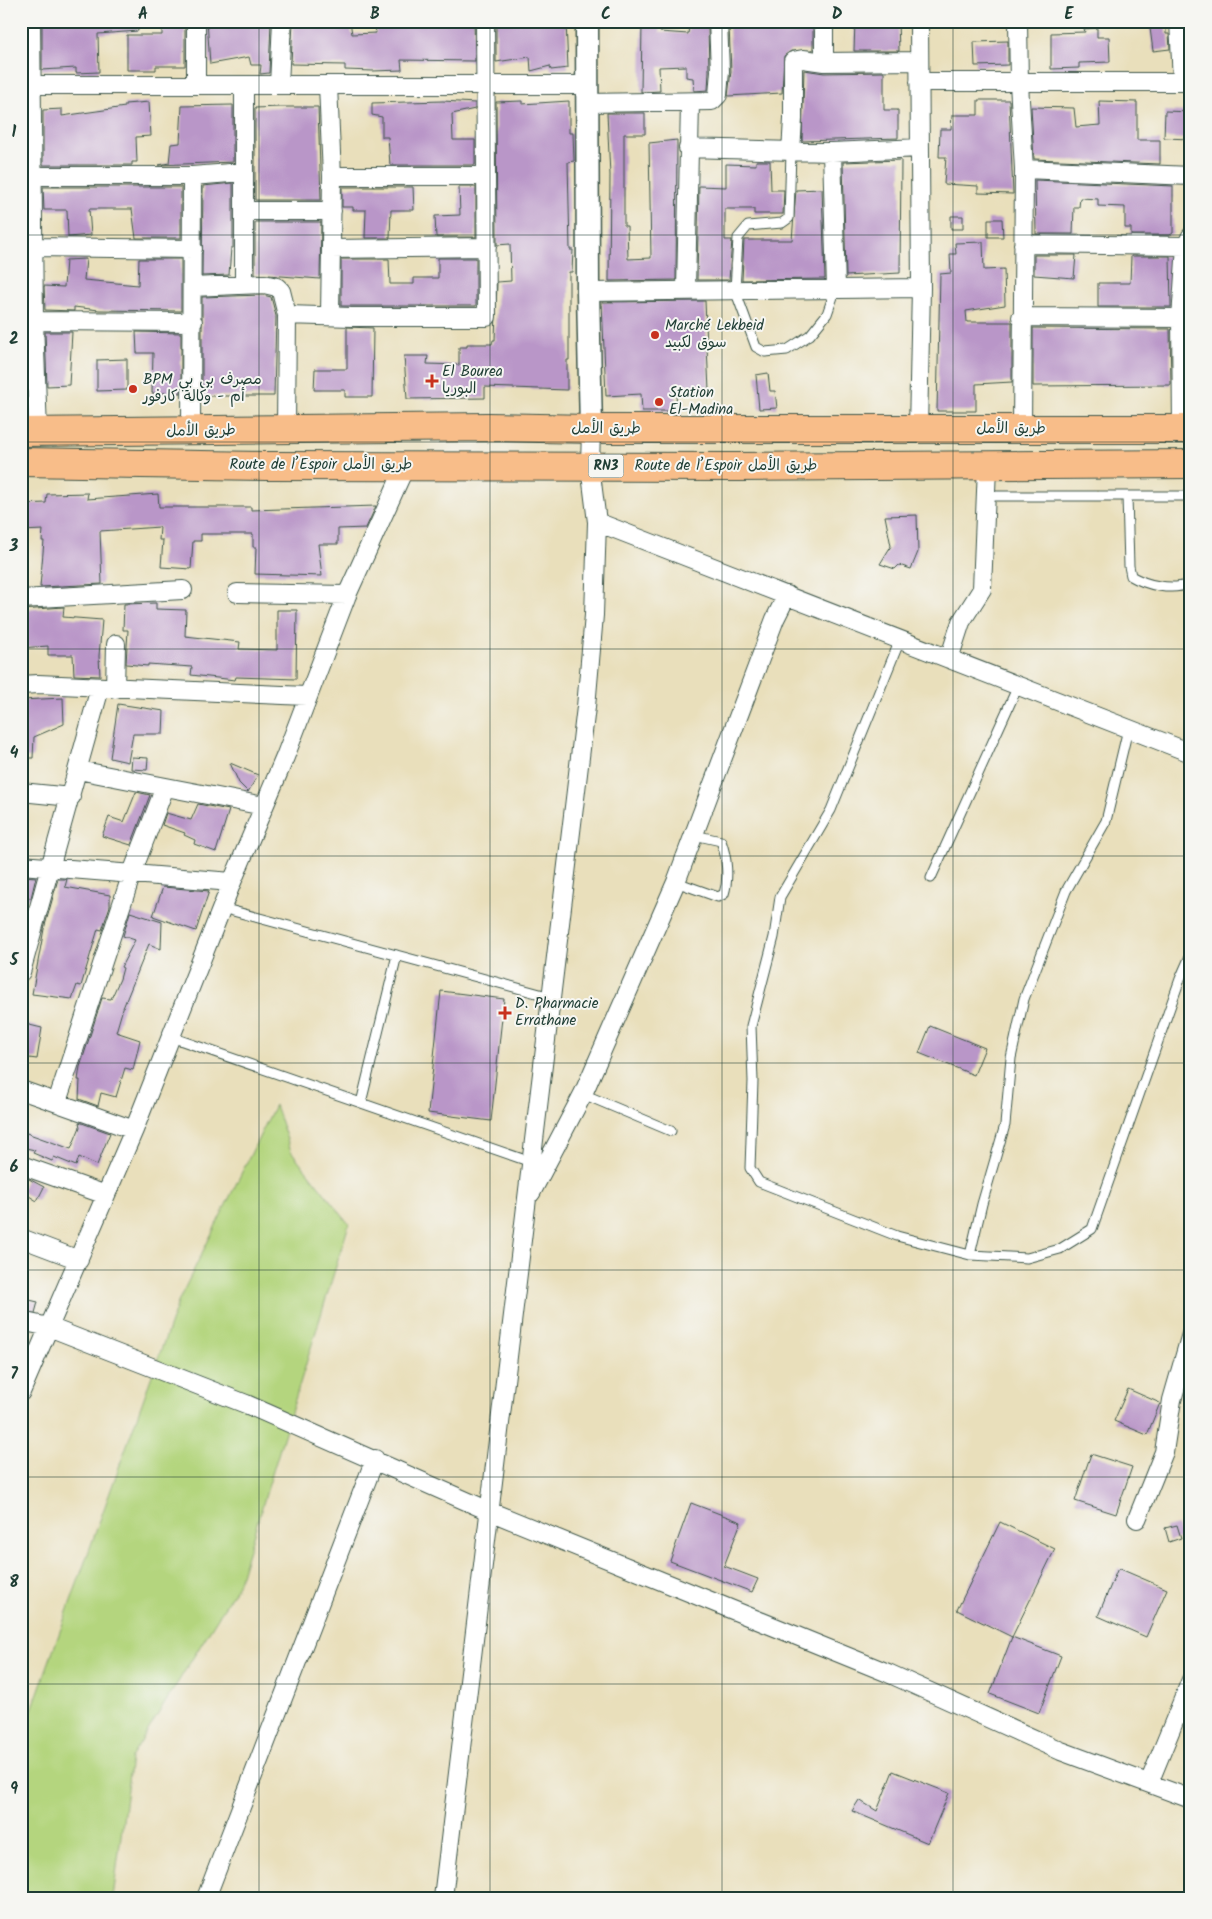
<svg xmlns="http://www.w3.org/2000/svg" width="1212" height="1919" viewBox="0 0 1212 1919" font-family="Kalam,'Playpen Sans Arabic',sans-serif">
<rect width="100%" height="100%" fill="#f6f6f2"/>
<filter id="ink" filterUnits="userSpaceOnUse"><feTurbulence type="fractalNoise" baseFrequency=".02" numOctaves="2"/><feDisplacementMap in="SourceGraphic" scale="10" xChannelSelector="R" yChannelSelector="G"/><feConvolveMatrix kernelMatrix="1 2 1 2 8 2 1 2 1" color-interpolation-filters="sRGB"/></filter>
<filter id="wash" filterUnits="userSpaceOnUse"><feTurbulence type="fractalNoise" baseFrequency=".0096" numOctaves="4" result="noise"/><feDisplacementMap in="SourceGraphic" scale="20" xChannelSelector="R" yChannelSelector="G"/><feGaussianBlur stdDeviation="1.12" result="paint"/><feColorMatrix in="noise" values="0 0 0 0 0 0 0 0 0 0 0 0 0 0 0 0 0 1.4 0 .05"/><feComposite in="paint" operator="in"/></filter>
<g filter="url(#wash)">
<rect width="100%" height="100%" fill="#e9dfbb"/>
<path fill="#b4d57e" stroke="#6a8959" d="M 275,1105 L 291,1151 L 349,1224 L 238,1585 L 131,1758 L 113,1898 L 21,1898 L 21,1740 L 179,1300 Z"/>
<g id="blocks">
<path fill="#b996c8" d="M 42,21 L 137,21 L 138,31 L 98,34 L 99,72 L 76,73 L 76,68 L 42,70 Z
M 162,21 L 185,21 L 185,66 L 156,66 L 156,70 L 127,70 L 127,35 L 162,35 Z
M 207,21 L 271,21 L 269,73 L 260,74 L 261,65 L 251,65 L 249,57 L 210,64 Z
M 293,21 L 350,21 L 352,34 L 376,33 L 374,21 L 474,21 L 475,61 L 401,60 L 402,70 L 373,71 L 345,70 L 345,65 L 291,64 Z
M 496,21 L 566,21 L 568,68 L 551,70 L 550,66 L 531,71 L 530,57 L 496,62 Z
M 660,21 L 660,32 L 688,34 L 689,26 L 708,26 L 709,71 L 708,90 L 694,91 L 693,78 L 686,77 L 686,66 L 659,67 L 660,91 L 641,92 L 642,22 Z
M 785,21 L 813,23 L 813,50 L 791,51 L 784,56 L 782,93 L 728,96 L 731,71 L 729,26 Z
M 855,21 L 898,21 L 899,51 L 854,51 Z
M 1166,27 L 1166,34 L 1169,34 L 1170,49 L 1153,51 L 1150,28 Z
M 1097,28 L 1097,37 L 1109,37 L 1110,62 L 1079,63 L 1079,68 L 1051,69 L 1051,33 L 1085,32 L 1084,29 Z
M 1008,41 L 1008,65 L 975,66 L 974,42 Z
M 804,70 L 824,73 L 884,72 L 884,110 L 898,110 L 898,138 L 802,141 Z
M 978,100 L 1009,100 L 1013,194 L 978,193 L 978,186 L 944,184 L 946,157 L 939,157 L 940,129 L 951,129 L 952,115 L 978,115 Z
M 443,101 L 475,103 L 475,109 L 452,114 L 453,140 L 475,140 L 475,165 L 390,165 L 388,137 L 382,137 L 382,117 L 372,115 L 372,103 Z
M 522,101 L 522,104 L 569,101 L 569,133 L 573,133 L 574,161 L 568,162 L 570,250 L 573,250 L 572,272 L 569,272 L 569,360 L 567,360 L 567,390 L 485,387 L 485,398 L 407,399 L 404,356 L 428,356 L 427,364 L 459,365 L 459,347 L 467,347 L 467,344 L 492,344 L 493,340 L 495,340 L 497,282 L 511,281 L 510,244 L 497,245 L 496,102 Z
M 1099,101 L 1137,102 L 1137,140 L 1160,140 L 1160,164 L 1034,159 L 1031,107 L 1074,108 L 1076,127 L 1100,125 Z
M 149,102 L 151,136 L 136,137 L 137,162 L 132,162 L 132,165 L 43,165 L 43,110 L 62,109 L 62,116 L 125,107 L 125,104 Z
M 233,105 L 233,162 L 159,165 L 169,163 L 171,144 L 180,143 L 182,106 Z
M 280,107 L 318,107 L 321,200 L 255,200 L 255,108 Z
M 1165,111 L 1191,112 L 1191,139 L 1164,138 Z
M 607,113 L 645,113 L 645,134 L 624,134 L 624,226 L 627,226 L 628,259 L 651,258 L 649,143 L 677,140 L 676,280 L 609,281 L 610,175 Z
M 21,129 L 22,211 L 21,211 Z
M 901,160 L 900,273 L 846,276 L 843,162 Z
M 756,161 L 770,161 L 771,190 L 784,190 L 783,214 L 754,214 L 754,209 L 725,209 L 725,240 L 732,240 L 729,280 L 697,280 L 699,186 L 726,187 L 726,164 L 756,165 Z
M 1035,180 L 1173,186 L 1173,233 L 1170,235 L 1131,235 L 1131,228 L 1125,228 L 1125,207 L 1098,206 L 1098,199 L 1080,198 L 1079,207 L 1074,207 L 1073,234 L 1036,234 Z
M 233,183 L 233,248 L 231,248 L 229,275 L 202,276 L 203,186 Z
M 43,187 L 181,187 L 181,238 L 136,238 L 132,209 L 89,209 L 91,235 L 68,237 L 67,210 L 44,210 Z
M 342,187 L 413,187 L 414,210 L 391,210 L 390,238 L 365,238 L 366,210 L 353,210 L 353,207 L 342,207 Z
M 459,187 L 476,187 L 476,237 L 436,237 L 435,216 L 460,215 Z
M 822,189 L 825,279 L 742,280 L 744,240 L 792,240 L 796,190 Z
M 951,216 L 963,216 L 963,229 L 951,229 Z
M 988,219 L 1002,219 L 1003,237 L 988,237 Z
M 255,222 L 321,222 L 320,279 L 255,274 Z
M 983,242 L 984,270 L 1004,269 L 1005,305 L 966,311 L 967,322 L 1012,322 L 1012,382 L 976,384 L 976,411 L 937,411 L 940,274 L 951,273 L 950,254 L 956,254 L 955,243 Z
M 1034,255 L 1076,255 L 1074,278 L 1034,275 Z
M 1131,256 L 1170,256 L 1171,307 L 1098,307 L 1098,283 L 1130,283 Z
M 438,258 L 476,258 L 476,306 L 341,306 L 341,259 L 389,259 L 390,284 L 414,284 L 414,278 L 438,278 Z
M 86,259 L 84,280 L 138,285 L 139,259 L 181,259 L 181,311 L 99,310 L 74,307 L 74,311 L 45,310 L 44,286 L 64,287 L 66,260 Z
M 263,295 L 271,297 L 276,316 L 274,396 L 202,396 L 202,297 Z
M 705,301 L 709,391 L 676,393 L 677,411 L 642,411 L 641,394 L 606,396 L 602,302 Z
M 347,327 L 373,328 L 372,397 L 345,397 L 345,390 L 314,390 L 315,369 L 347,369 Z
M 1033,328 L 1170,329 L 1171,385 L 1033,386 Z
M 45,332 L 72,332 L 69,385 L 47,386 Z
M 136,332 L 181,333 L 181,393 L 152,393 L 153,353 L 137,353 Z
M 21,349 L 24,350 L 26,386 L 21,386 Z
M 127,359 L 127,390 L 97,391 L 97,360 Z
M 768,373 L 770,391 L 775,391 L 777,408 L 759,409 L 756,375 Z
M 88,493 L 87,499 L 158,494 L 159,507 L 251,507 L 251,510 L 376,506 L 366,528 L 338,529 L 338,544 L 318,544 L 322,576 L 255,574 L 256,547 L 253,547 L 253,534 L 201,534 L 201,541 L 193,541 L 191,569 L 161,567 L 163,540 L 159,540 L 160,527 L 100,531 L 102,584 L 40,587 L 44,541 L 42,541 L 43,530 L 21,531 L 21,504 L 46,503 L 47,494 Z
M 917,515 L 918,552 L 911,569 L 899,565 L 895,569 L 880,564 L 891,546 L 885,516 Z
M 156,603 L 156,609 L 186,610 L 185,636 L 240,642 L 239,649 L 277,650 L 277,610 L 297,610 L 296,679 L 236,677 L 235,680 L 191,675 L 192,667 L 148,664 L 148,666 L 126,664 L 128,630 L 123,630 L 124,604 Z
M 64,607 L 63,617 L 102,620 L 99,656 L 100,676 L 74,675 L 73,655 L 48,655 L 48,646 L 21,648 L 21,610 Z
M 63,698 L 64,724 L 34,737 L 33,758 L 21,758 L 21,700 Z
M 118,704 L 164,711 L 163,734 L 133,734 L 128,762 L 110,758 Z
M 132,757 L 148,758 L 147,770 L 131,769 Z
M 230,763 L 258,775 L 248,792 L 239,783 Z
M 136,792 L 150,795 L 131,845 L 102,836 L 109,817 L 124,822 Z
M 198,804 L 229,810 L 216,852 L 194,844 L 195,840 L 184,835 L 185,833 L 162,825 L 166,813 L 191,820 Z
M 21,876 L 36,877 L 31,898 L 21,898 Z
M 58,879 L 67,879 L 65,887 L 110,895 L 110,906 L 102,930 L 98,929 L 81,986 L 77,985 L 72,999 L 32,994 L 44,929 Z
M 163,887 L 209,891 L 196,931 L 153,916 Z
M 130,912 L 162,922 L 161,949 L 149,944 L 123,1008 L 116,1032 L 140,1040 L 133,1070 L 125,1068 L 116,1097 L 101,1093 L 98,1106 L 79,1099 L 80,1080 L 78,1080 L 80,1067 L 102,998 L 111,999 L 120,979 L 123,968 L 121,967 L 135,940 L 123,936 Z
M 441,991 L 504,999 L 491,1121 L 428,1113 Z
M 21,1023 L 42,1028 L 37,1059 L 21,1057 Z
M 930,1026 L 985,1048 L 974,1075 L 919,1053 Z
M 79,1122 L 110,1133 L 97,1165 L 79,1157 L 76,1166 L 54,1157 L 52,1161 L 33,1153 L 35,1150 L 21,1147 L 21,1131 L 71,1149 L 80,1127 Z
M 27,1178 L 44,1187 L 37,1201 L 21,1191 Z
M 21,1298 L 38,1302 L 35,1313 L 21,1311 Z
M 21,1332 L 30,1334 L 25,1351 L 21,1350 Z
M 1128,1389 L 1160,1403 L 1147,1435 L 1114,1421 Z
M 1091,1454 L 1132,1467 L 1116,1514 L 1075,1501 Z
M 691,1503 L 741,1522 L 724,1566 L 758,1579 L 752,1592 L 670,1561 Z
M 1000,1522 L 1055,1549 L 1012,1637 L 957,1610 Z
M 1177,1525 L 1181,1538 L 1169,1542 L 1165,1528 Z
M 1118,1568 L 1167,1589 L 1146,1637 L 1098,1616 Z
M 1012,1637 L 1061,1656 L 1039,1713 L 990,1694 Z
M 893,1771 L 949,1793 L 928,1843 L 852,1811 L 859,1800 L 877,1811 Z"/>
</g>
</g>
<g filter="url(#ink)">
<use href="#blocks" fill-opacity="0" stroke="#3d5548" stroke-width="1"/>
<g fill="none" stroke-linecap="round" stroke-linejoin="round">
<defs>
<path id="service" d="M 791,152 L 789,218 L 782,223 L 748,226 L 738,238 L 735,290 L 756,347 L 765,352 L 787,350 L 810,335 L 827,314 L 836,288
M 986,496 L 1191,496
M 1127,496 L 1129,566 L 1131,576 C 1146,585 1172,591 1188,584 L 1191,577
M 900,640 L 831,810 L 780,897 L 774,937 L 751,1026 L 753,1081 L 750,1168 L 759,1182 L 897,1236 L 970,1255 L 1027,1258 L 1060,1249 L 1092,1229 L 1180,979 L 1191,954
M 931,878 L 1018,686
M 676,882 L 718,897 L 724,894 C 729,878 727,857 721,841 L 694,835
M 222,908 L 551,997
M 171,1037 L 531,1162
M 583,1094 L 671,1131
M 361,1103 L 397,955
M 970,1255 L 982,1204 L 1005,1125 L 1011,1058 L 1024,999 L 1066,891 L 1106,821 L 1128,729"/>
<path id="minor" d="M 31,21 L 34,321 L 38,432
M 196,21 L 196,85
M 1018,21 L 1019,83 L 1024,169 L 1022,429
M 1179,21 L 1182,81
M 824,62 L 824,21
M 919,82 L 1191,82
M 21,85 L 587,85
M 279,85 L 282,21
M 328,85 L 332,176 L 330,315
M 587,103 L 712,101 L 718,95 L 720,71 L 718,21
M 688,148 L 832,152 L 920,148
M 791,152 L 793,119 L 793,61 L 803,59 L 824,62 L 919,61
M 832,152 L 836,288
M 1024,169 L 1191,176
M 33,176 L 192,176 L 243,172
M 332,176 L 485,176
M 245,211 L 332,211
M 1023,244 L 1186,246
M 33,247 L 193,249
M 331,249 L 487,247
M 244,285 L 244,85
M 192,287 L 264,284 L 277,287 L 281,291 L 287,315 L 286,429
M 686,290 L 690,103
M 588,292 L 921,288
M 287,315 L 352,317 L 487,317 L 485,21
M 1021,317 L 1181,318 L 1186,246 L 1191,236
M 1181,318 L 1182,429
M 34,321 L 193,322
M 918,429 L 921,288 L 919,21
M 191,431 L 192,176
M 597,522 L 1191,753
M 237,593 L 347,595
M 21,599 L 183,590
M 949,659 L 961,622 L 982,589 L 987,467
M 21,685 L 38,684 L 306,696
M 115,689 L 116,644
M 78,770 L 264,806
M 21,792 L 71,797
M 21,865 L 232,882
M 21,972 L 100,688
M 21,1090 L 134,1130
M 57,1102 L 132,873 L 165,787
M 21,1165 L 106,1195
M 531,1193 L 583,1094 L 676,882 L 775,619 L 787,595
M 21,1238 L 79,1260
M 21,1321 L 49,1327 L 246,1404 L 489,1511 L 888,1673 L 1061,1751 L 1191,1799
M 21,1392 L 134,1130 L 232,882 L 285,757 L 347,595 L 406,465
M 1137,1519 L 1164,1452 L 1172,1400 L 1191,1334
M 1149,1783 L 1191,1680
M 206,1898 L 375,1459
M 443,1898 L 586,707 L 594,615 L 597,522 L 590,466 L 591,429"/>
<path id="tertiary" d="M 587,21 L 588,292 L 591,429"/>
<path id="trunk" d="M 21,432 L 488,427 L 591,429 L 1191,429
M 21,462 L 267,466 L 736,467 L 1191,464"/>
</defs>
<use href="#service" stroke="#3d5548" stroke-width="11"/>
<use href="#minor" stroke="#3d5548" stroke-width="20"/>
<use href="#tertiary" stroke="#3d5548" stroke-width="25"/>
<use href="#trunk" stroke="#3d5548" stroke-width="30"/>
<use href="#service" stroke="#fff" stroke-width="9"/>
<use href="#minor" stroke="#fff" stroke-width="18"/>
<use href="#tertiary" stroke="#fff" stroke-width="22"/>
<use href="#trunk" stroke="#f8bd89" stroke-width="28"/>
</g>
</g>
<path fill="none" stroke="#1f3d34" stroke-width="1" stroke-opacity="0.55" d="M 259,21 L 259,1898M 490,21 L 490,1898M 722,21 L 722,1898M 953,21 L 953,1898M 21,235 L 1191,235M 21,442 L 1191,442M 21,649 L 1191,649M 21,856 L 1191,856M 21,1063 L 1191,1063M 21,1270 L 1191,1270M 21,1477 L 1191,1477M 21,1684 L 1191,1684"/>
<g fill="#c8321e" stroke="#f6f6f2" stroke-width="2">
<circle cx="655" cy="335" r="5"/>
<path d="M429.5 373.5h5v5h5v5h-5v5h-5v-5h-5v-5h5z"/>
<circle cx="133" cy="389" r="5"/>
<circle cx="659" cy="402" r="5"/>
<path d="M502.5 1005.5h5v5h5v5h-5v5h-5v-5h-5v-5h5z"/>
</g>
<g text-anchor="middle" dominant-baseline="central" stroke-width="4" stroke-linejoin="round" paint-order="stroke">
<rect fill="#f6f6f2" stroke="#60746d" stroke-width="1" x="588.5" y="454.5" width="35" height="23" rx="4"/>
<g font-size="14" font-weight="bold" fill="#1f3d34">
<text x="606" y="466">RN3</text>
</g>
<g font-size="15" fill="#1f3d34" stroke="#f6f6f2" text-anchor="start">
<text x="665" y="326">Marché Lekbeid<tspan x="665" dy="17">سوق لكبيد</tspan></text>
<text x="442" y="372">El Bourea<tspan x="442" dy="17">البوريا</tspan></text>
<text x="143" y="380">BPM مصرف بي بي<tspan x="143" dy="17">أم - وكالة كارفور</tspan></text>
<text x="669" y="393">Station<tspan x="669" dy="17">El-Madina</tspan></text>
<text x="515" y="1004">D. Pharmacie<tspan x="515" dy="17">Errathane</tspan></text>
</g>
<g font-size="15" fill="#1f3d34" stroke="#f6f6f2">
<text x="606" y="429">طريق الأمل</text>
<text x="1011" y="429">طريق الأمل</text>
<text transform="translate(201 431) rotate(-1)">طريق الأمل</text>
<text x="321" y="465">Route de l’Espoir طريق الأمل</text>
<text x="726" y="466">Route de l’Espoir طريق الأمل</text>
</g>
</g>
<rect width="1212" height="1919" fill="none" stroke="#f6f6f2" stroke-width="55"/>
<rect x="28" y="28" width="1156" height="1864" fill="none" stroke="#1f3d34" stroke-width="2"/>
<g font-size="16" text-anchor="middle" font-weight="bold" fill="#1f3d34">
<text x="143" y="19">A</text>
<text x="375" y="19">B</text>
<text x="606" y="19">C</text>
<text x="837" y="19">D</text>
<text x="1069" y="19">E</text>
<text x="14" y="137">1</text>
<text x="14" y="344">2</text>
<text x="14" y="551">3</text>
<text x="14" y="758">4</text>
<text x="14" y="965">5</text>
<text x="14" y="1172">6</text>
<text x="14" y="1379">7</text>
<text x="14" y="1587">8</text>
<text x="14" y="1794">9</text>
</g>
</svg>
